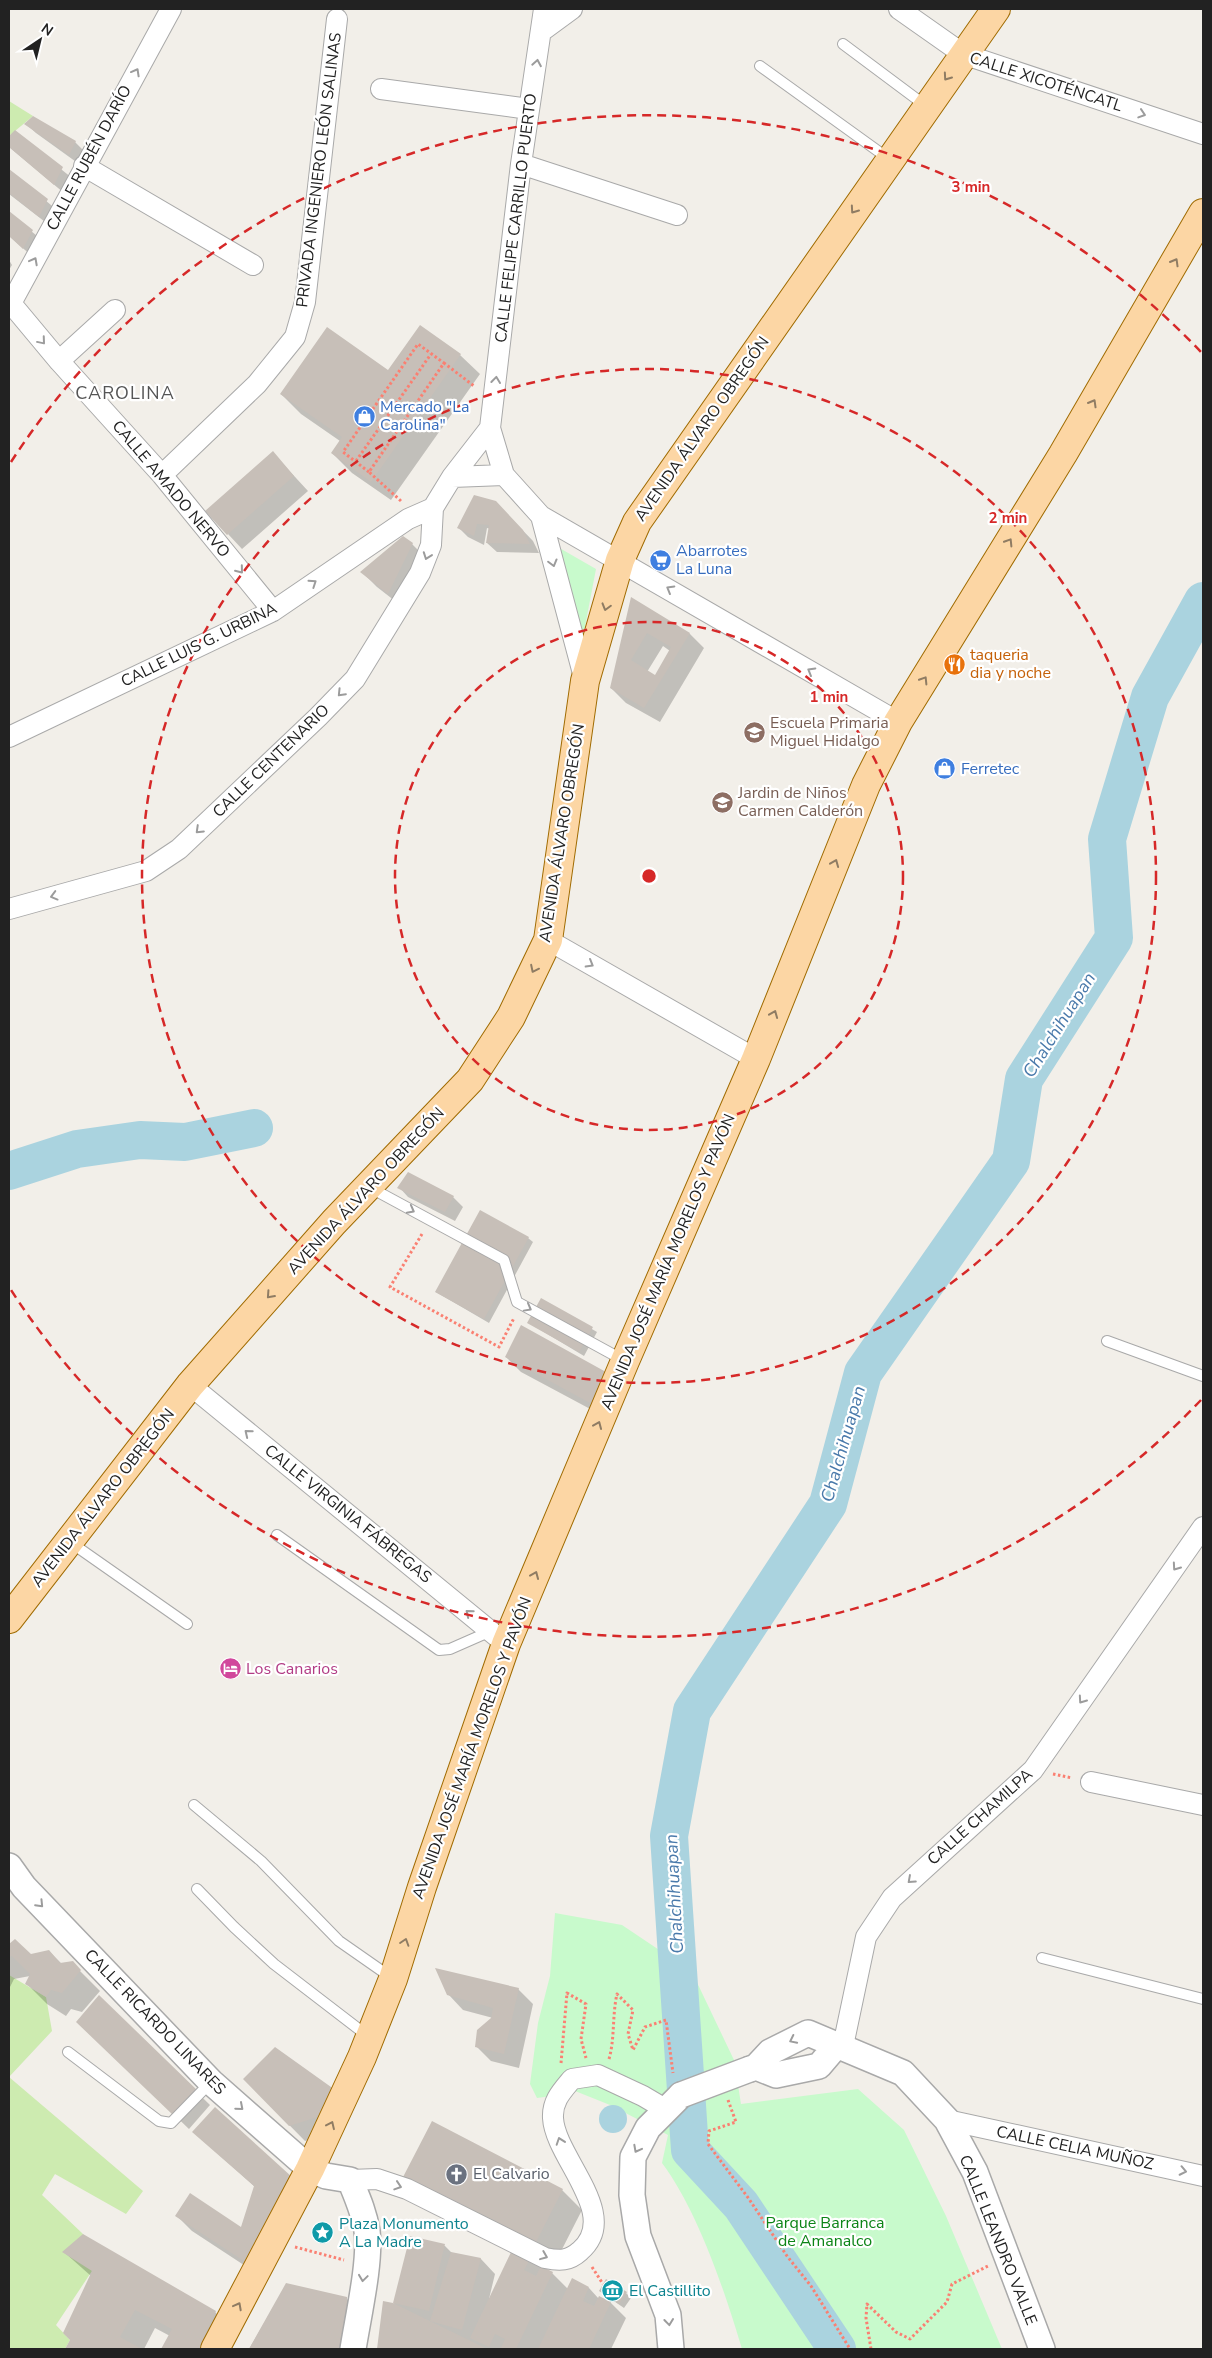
<svg xmlns="http://www.w3.org/2000/svg" width="1212" height="2358" viewBox="0 0 1212 2358" font-family="'Nunito Sans',sans-serif">
<rect width="100%" height="100%" fill="#f2efe9"/>
<path fill="#cdebb0" d="M 9,101 L 33,116 L 9,136 Z
M 9,1975 L 46,1997 L 52,2031 L 9,2077 L 143,2191 L 126,2214 L 55,2174 L 42,2195 L 83,2234 L 92,2271 L 56,2325 L 70,2340 L 65,2349 L 9,2349 Z"/>
<path fill="#c8facc" d="M 556,546 L 596,569 L 583,637 Z
M 555,1913 L 622,1925 L 692,1972 L 734,2060 L 741,2104 L 858,2089 L 904,2130 L 946,2216 L 1002,2349 L 742,2349 C 725,2292 698,2211 662,2163 L 668,2135 L 610,2105 L 570,2089 L 559,2095 L 537,2098 L 530,2084 L 538,2023 L 550,1976 Z"/>
<path fill="#aad3df" d="M599 2119a14 14 0 1 1 28 0a14 14 0 1 1-28 0Z"/>
<path fill="#0003" fill-rule="evenodd" d="M 26,124 L 75,142 L 85,152 L 79,164 L 36,133 Z
M 15,132 L 72,178 L 64,193 L 9,147 L 9,138 Z
M 9,170 L 57,210 L 49,225 L 9,194 Z
M 9,213 L 42,240 L 33,257 L 9,236 Z
M 9,260 L 12,265 L 9,270 Z
M 460,355 L 480,374 L 391,500 L 352,473 L 332,453 L 340,441 L 301,414 L 281,394 Z
M 273,453 L 308,491 L 242,549 L 228,534 Z
M 505,512 L 533,541 L 539,553 L 497,552 L 487,543 L 491,529 L 487,528 L 484,545 L 468,537 L 459,528 Z
M 412,544 L 427,559 L 404,608 L 377,587 L 362,572 Z
M 632,599 L 690,634 L 704,648 L 660,722 L 626,703 L 611,688 ZM 663,646 L 670,651 L 655,677 L 647,672 Z
M 399,1187 L 453,1197 L 463,1207 L 455,1221 L 408,1197 Z
M 528,1238 L 533,1242 L 489,1323 L 436,1292 Z
M 542,1300 L 597,1332 L 584,1356 L 529,1323 Z
M 522,1327 L 607,1418 L 521,1372 L 506,1357 Z
M 15,1941 L 31,1955 L 49,1951 L 62,1964 L 72,1963 L 100,1991 L 82,2012 L 71,2009 L 66,2016 L 47,2004 L 27,1984 L 30,1976 L 14,1979 L 9,1989 L 9,1945 Z
M 518,1989 L 533,2004 L 519,2068 L 491,2061 L 476,2046 L 493,2018 L 463,2010 L 448,1994 Z
M 100,1997 L 210,2105 L 189,2129 L 93,2037 Z
M 244,2079 L 352,2108 L 339,2130 L 305,2141 Z
M 194,2132 L 291,2178 L 265,2279 L 192,2231 L 177,2216 L 241,2229 L 255,2187 Z
M 404,2178 L 562,2190 L 582,2210 L 554,2265 Z
M 411,2237 L 445,2246 L 452,2253 L 481,2259 L 495,2274 L 489,2299 L 530,2258 L 541,2268 L 552,2273 L 568,2289 L 589,2288 L 599,2299 L 611,2303 L 626,2318 L 611,2349 L 378,2349 L 384,2302 L 394,2304 Z
M 64,2252 L 215,2312 L 235,2332 L 227,2349 L 163,2349 L 170,2336 L 155,2328 L 144,2349 L 66,2349 L 72,2340 L 91,2276 Z
M 287,2284 L 346,2298 L 361,2313 L 363,2349 L 249,2349 Z
M 626,2293 L 631,2298 L 624,2308 L 605,2295 Z"/>
<g fill="none" stroke-linecap="round" stroke-linejoin="round">
<path stroke="#aad3df" stroke-width="38" d="M 9,1171 L 77,1149 L 140,1140 L 185,1142 L 254,1128
M 837,2349 L 741,2205 L 690,2150 L 669,1836 L 692,1711 L 828,1504 L 863,1373 L 1011,1161 L 1024,1079 L 1114,938 L 1107,839 L 1150,697 L 1203,601"/>
</g>
<path fill="#c7bfb8" fill-rule="evenodd" d="M 33,116 L 76,141 L 69,155 L 24,124 Z
M 15,130 L 63,167 L 54,185 L 9,147 L 9,136 Z
M 9,169 L 48,199 L 39,217 L 9,193 Z
M 9,211 L 33,230 L 23,249 L 9,236 Z
M 420,325 L 461,354 L 371,482 L 331,453 L 342,437 L 280,394 L 327,327 L 388,370 Z
M 273,451 L 294,476 L 227,535 L 205,511 Z
M 474,495 L 496,501 L 523,530 L 530,544 L 486,543 L 489,525 L 477,524 L 474,536 L 457,528 Z
M 403,536 L 413,543 L 388,594 L 360,572 Z
M 631,597 L 690,633 L 644,708 L 610,688 ZM 647,633 L 671,647 L 655,675 L 631,660 Z
M 408,1172 L 454,1196 L 445,1212 L 397,1188 Z
M 480,1210 L 529,1237 L 484,1319 L 435,1292 Z
M 541,1298 L 593,1327 L 579,1352 L 527,1323 Z
M 521,1325 L 606,1372 L 592,1404 L 505,1357 Z
M 15,1939 L 31,1954 L 49,1950 L 60,1963 L 73,1961 L 81,1970 L 62,1993 L 51,1990 L 46,1997 L 25,1984 L 30,1974 L 12,1956 L 9,1957 L 9,1944 Z
M 435,1968 L 519,1988 L 504,2054 L 475,2047 L 477,2030 L 491,2018 L 493,2008 L 447,1995 Z
M 99,1995 L 197,2090 L 173,2115 L 76,2022 Z
M 275,2047 L 338,2092 L 324,2115 L 289,2126 L 243,2079 Z
M 215,2107 L 292,2177 L 250,2265 L 175,2216 L 190,2193 L 241,2227 L 254,2186 L 192,2132 Z
M 432,2121 L 563,2189 L 534,2246 L 402,2179 Z
M 83,2234 L 216,2311 L 199,2349 L 161,2349 L 172,2329 L 135,2310 L 120,2337 L 142,2349 L 65,2349 L 70,2340 L 63,2333 L 92,2271 L 62,2252 Z
M 410,2236 L 445,2244 L 429,2311 L 393,2303 Z
M 513,2248 L 531,2257 L 524,2270 L 536,2276 L 541,2266 L 553,2272 L 516,2349 L 501,2348 L 505,2339 L 495,2334 L 489,2347 L 470,2338 Z
M 451,2252 L 481,2258 L 462,2330 L 430,2321 Z
M 572,2278 L 589,2287 L 583,2301 L 594,2306 L 599,2296 L 611,2302 L 589,2349 L 538,2349 Z
M 606,2279 L 627,2292 L 619,2304 L 599,2291 Z
M 286,2283 L 347,2297 L 348,2349 L 249,2349 Z
M 383,2301 L 393,2303 L 487,2349 L 377,2349 Z"/>
<g fill="none" stroke-linecap="round" stroke-linejoin="round">
<defs>
<path id="service" d="M 843,44 L 926,106
M 760,66 L 889,159
M 369,1187 L 504,1260 L 517,1302 L 625,1361
M 1107,1341 L 1203,1376
M 277,1535 L 439,1650 L 450,1649 L 491,1631
M 70,1542 L 187,1624
M 194,1805 L 261,1861 L 339,1941 L 392,1978
M 197,1889 L 234,1927 L 274,1964 L 369,2037
M 1042,1958 L 1203,1999
M 68,2052 L 159,2121 L 171,2123 L 210,2083"/>
<path id="minor" d="M 544,9 L 521,164 L 490,428 L 504,475 L 541,516 L 898,722
M 899,9 L 963,54 L 1203,134
M 542,31 L 572,9
M 381,89 L 529,109
M 521,164 L 677,215
M 84,166 L 253,265
M 9,301 L 59,361 L 162,475 L 273,611
M 9,307 L 171,9
M 59,361 L 115,310
M 162,475 L 257,384 L 295,337 L 305,302 L 337,19
M 452,477 L 504,475
M 541,516 L 585,681
M 9,737 L 273,611 L 408,519 L 433,508
M 9,909 L 146,871 L 179,849 L 318,717 L 355,679 L 420,573 L 431,545 L 433,508 L 452,477 L 490,428
M 548,940 L 756,1059
M 190,1385 L 506,1644
M 1091,1782 L 1203,1805
M 843,2046 L 866,1937 L 892,1898 L 1033,1770 L 1203,1527
M 947,2120 L 1203,2176
M 350,2180 L 377,2179 L 407,2189 L 545,2258 C 560,2261 569,2261 580,2251 C 622,2215 555,2158 553,2118 C 552,2101 562,2091 572,2079 L 598,2075 L 643,2096 L 665,2109"/>
<path id="tertiary" d="M 9,1866 L 24,1887 L 211,2082 L 310,2169 L 326,2176 L 350,2180 C 357,2197 364,2212 367,2231 C 371,2261 358,2317 353,2349
M 756,2067 L 776,2075 L 819,2066 L 836,2046
M 750,2069 L 756,2067 L 770,2052 L 808,2033 L 903,2073 L 947,2120 L 975,2172 L 1042,2349
M 671,2349 L 668,2315 L 638,2236 L 632,2195 L 633,2157 L 648,2128 L 681,2095"/>
<path id="primary" d="M 9,1619 L 190,1385 L 334,1222 L 470,1080 L 511,1017 L 548,940 L 585,681 L 620,560 L 637,522 L 996,9
M 215,2349 L 310,2169 L 362,2057 L 393,1979 L 422,1887 L 506,1644 L 625,1361 L 756,1059 L 866,785 L 898,722 L 1063,454 L 1203,213"/>
</defs>
<use href="#service" stroke="#a9a9a9" stroke-width="12"/>
<use href="#minor" stroke="#a9a9a9" stroke-width="22"/>
<use href="#tertiary" stroke="#a9a9a9" stroke-width="28"/>
<use href="#primary" stroke="#a06b00" stroke-width="30"/>
<path stroke="#fa8072" stroke-width="3" stroke-dasharray="2.5 2.5" stroke-linecap="butt" d="M 356,461 L 431,354
M 369,472 L 343,452 L 418,344 L 444,363
M 401,501 L 369,472 L 444,363 L 474,386
M 422,1234 L 390,1287 L 499,1347 L 514,1318
M 1053,1774 L 1072,1778
M 609,2059 C 615,2038 612,2016 617,1994 L 633,2010 L 628,2034 L 633,2050 L 645,2027 L 666,2020 L 673,2073
M 561,2063 L 567,1993 L 586,2004 L 581,2039 L 586,2058
M 728,2100 L 736,2122 L 709,2131 L 708,2144 L 749,2199 L 787,2256 L 811,2286 L 850,2349
M 295,2247 L 344,2260
M 592,2267 L 603,2284
M 871,2349 L 866,2318 L 867,2304 L 896,2332 L 910,2339 L 947,2302 L 952,2284 L 988,2266"/>
<use href="#service" stroke="#fff" stroke-width="10"/>
<use href="#minor" stroke="#fff" stroke-width="20"/>
<use href="#tertiary" stroke="#fff" stroke-width="25"/>
<use href="#primary" stroke="#fcd6a4" stroke-width="28"/>
<defs>
<path id="tertiary-bridge" d="M 681,2095 L 750,2069"/>
</defs>
<use href="#tertiary-bridge" stroke="#a9a9a9" stroke-width="28" stroke-linecap="butt"/>
<use href="#tertiary-bridge" stroke="#fff" stroke-width="25"/>
</g>
<defs><path id="oneway-chevron" d="M-2-3.5L2.5 0L-2 3.5" fill="none" stroke-width="1.6" stroke-linecap="round" stroke-linejoin="round" transform="scale(1.25)"/></defs>
<g stroke="#9c9c9c">
<use href="#oneway-chevron" transform="translate(537 63) rotate(-80)"/>
<use href="#oneway-chevron" transform="translate(136 72) rotate(-61)"/>
<use href="#oneway-chevron" transform="translate(1142 114) rotate(18)"/>
<use href="#oneway-chevron" transform="translate(34 261) rotate(-62)"/>
<use href="#oneway-chevron" transform="translate(42 341) rotate(50)"/>
<use href="#oneway-chevron" transform="translate(496 380) rotate(-83)"/>
<use href="#oneway-chevron" transform="translate(427 556) rotate(110)"/>
<use href="#oneway-chevron" transform="translate(553 563) rotate(75)"/>
<use href="#oneway-chevron" transform="translate(240 570) rotate(51)"/>
<use href="#oneway-chevron" transform="translate(313 583) rotate(-34)"/>
<use href="#oneway-chevron" transform="translate(670 589) rotate(-150)"/>
<use href="#oneway-chevron" transform="translate(811 671) rotate(-150)"/>
<use href="#oneway-chevron" transform="translate(341 693) rotate(134)"/>
<use href="#oneway-chevron" transform="translate(199 830) rotate(136)"/>
<use href="#oneway-chevron" transform="translate(54 896) rotate(165)"/>
<use href="#oneway-chevron" transform="translate(590 964) rotate(30)"/>
<use href="#oneway-chevron" transform="translate(411 1210) rotate(28)"/>
<use href="#oneway-chevron" transform="translate(528 1308) rotate(29)"/>
<use href="#oneway-chevron" transform="translate(248 1433) rotate(-141)"/>
<use href="#oneway-chevron" transform="translate(1176 1567) rotate(125)"/>
<use href="#oneway-chevron" transform="translate(469 1613) rotate(-141)"/>
<use href="#oneway-chevron" transform="translate(1082 1700) rotate(125)"/>
<use href="#oneway-chevron" transform="translate(911 1880) rotate(138)"/>
<use href="#oneway-chevron" transform="translate(40 1904) rotate(46)"/>
<use href="#oneway-chevron" transform="translate(793 2040) rotate(154)"/>
<use href="#oneway-chevron" transform="translate(240 2107) rotate(41)"/>
<use href="#oneway-chevron" transform="translate(560 2141) rotate(-109)"/>
<use href="#oneway-chevron" transform="translate(637 2149) rotate(118)"/>
<use href="#oneway-chevron" transform="translate(1183 2171) rotate(12)"/>
<use href="#oneway-chevron" transform="translate(398 2186) rotate(18)"/>
<use href="#oneway-chevron" transform="translate(544 2256) rotate(22)"/>
<use href="#oneway-chevron" transform="translate(363 2278) rotate(98)"/>
<use href="#oneway-chevron" transform="translate(669 2322) rotate(83)"/>
</g>
<g stroke="#8f7c63">
<use href="#oneway-chevron" transform="translate(947 77) rotate(125)"/>
<use href="#oneway-chevron" transform="translate(854 210) rotate(125)"/>
<use href="#oneway-chevron" transform="translate(1175 262) rotate(-60)"/>
<use href="#oneway-chevron" transform="translate(1093 403) rotate(-60)"/>
<use href="#oneway-chevron" transform="translate(1009 542) rotate(-58)"/>
<use href="#oneway-chevron" transform="translate(606 607) rotate(106)"/>
<use href="#oneway-chevron" transform="translate(924 680) rotate(-58)"/>
<use href="#oneway-chevron" transform="translate(835 863) rotate(-68)"/>
<use href="#oneway-chevron" transform="translate(534 969) rotate(116)"/>
<use href="#oneway-chevron" transform="translate(774 1014) rotate(-68)"/>
<use href="#oneway-chevron" transform="translate(270 1295) rotate(132)"/>
<use href="#oneway-chevron" transform="translate(598 1425) rotate(-67)"/>
<use href="#oneway-chevron" transform="translate(535 1575) rotate(-67)"/>
<use href="#oneway-chevron" transform="translate(405 1942) rotate(-72)"/>
<use href="#oneway-chevron" transform="translate(331 2125) rotate(-65)"/>
<use href="#oneway-chevron" transform="translate(238 2306) rotate(-62)"/>
</g>
<g fill="none" stroke="#d62828" stroke-width="2.5" stroke-dasharray="9 6">
<circle cx="649" cy="876" r="254"/>
<circle cx="649" cy="876" r="507"/>
<path d="M1201 1400A761 761 0 0 1 11 1290M11 462A761 761 0 0 1 1201 352"/>
</g>
<defs>
<symbol id="shop-disc" viewBox="-11 -11 22 22"><circle r="9.5" fill="#3f7fe0" stroke="#fff"/><path d="M-5-2.5h2.3a2.7 3.5 0 0 1 5.4 0H5L5.5 6h-11ZM-1.5-2.5h3a1.5 2.3 0 0 0-3 0Z" fill="#fff"/></symbol>
<symbol id="supermarket-disc" viewBox="-11 -11 22 22"><circle r="9.5" fill="#3f7fe0" stroke="#fff"/><path d="M-6-5.5h2.5l.6 2H6L4.5 2H-2.5L-4.4-4H-6ZM-1.5 3.2a1.3 1.3 0 1 0 .1 0ZM3 3.2a1.3 1.3 0 1 0 .1 0Z" fill="#fff"/></symbol>
<symbol id="restaurant-disc" viewBox="-11 -11 22 22"><circle r="9.5" fill="#e8710a" stroke="#fff"/><path d="M-5-6h1v4h1v-4h1v4h1v-4h1v5L-1.5 .5V6h-2V.5L-5-1ZM5-6V6H3V1.5H1.5Q1.5-4 5-6Z" fill="#fff"/></symbol>
<symbol id="school-disc" viewBox="-11 -11 22 22"><circle r="9.5" fill="#8d6e63" stroke="#fff"/><path d="M0-5L7-2L0 1L-7-2ZM-4 1L0 2.5L4 1V4Q0 6-4 4Z" fill="#fff"/></symbol>
<symbol id="hotel-disc" viewBox="-11 -11 22 22"><circle r="9.5" fill="#d1479c" stroke="#fff"/><path d="M-6-4.5h1.5V1H6V5H4.5V3h-9V5H-6ZM-4 0a1.8 1.8 0 1 1 3.6 0ZM.5 0V-2.5h3Q6-2.5 6 0Z" fill="#fff"/></symbol>
<symbol id="church-disc" viewBox="-11 -11 22 22"><circle r="9.5" fill="#6b7280" stroke="#fff"/><path d="M-1.2-6h2.4v3.5h3.3v2.4h-3.3V6h-2.4V-.1h-3.3v-2.4h3.3Z" fill="#fff"/></symbol>
<symbol id="sight-disc" viewBox="-11 -11 22 22"><circle r="9.5" fill="#0f9aa8" stroke="#fff"/><path d="M0-6L1.8-2.2L6-1.7L2.9 1.2L3.7 5.4L0 3.3L-3.7 5.4L-2.9 1.2L-6-1.7L-1.8-2.2Z" fill="#fff"/></symbol>
<symbol id="museum-disc" viewBox="-11 -11 22 22"><circle r="9.5" fill="#0f9aa8" stroke="#fff"/><path d="M0-6L6-3V-2H-6V-3ZM-5-1h2V3h-2ZM-1-1h2V3h-2ZM3-1h2V3H3ZM-6 4H6V6H-6Z" fill="#fff"/></symbol>
</defs>
<g fill-rule="evenodd">
<use href="#shop-disc" x="352" y="404" width="25" height="25"/>
<use href="#supermarket-disc" x="648" y="548" width="25" height="25"/>
<use href="#restaurant-disc" x="942" y="652" width="25" height="25"/>
<use href="#school-disc" x="742" y="720" width="25" height="25"/>
<use href="#shop-disc" x="932" y="756" width="25" height="25"/>
<use href="#school-disc" x="710" y="790" width="25" height="25"/>
<use href="#hotel-disc" x="218" y="1656" width="25" height="25"/>
<use href="#church-disc" x="444" y="2162" width="25" height="25"/>
<use href="#sight-disc" x="310" y="2220" width="25" height="25"/>
<use href="#museum-disc" x="600" y="2278" width="25" height="25"/>
</g>
<g text-anchor="middle" dominant-baseline="central" stroke-width="4.5" stroke-linejoin="round" paint-order="stroke">
<g font-size="16" fill="#222" stroke="#fff">
<text transform="translate(1046 82) rotate(18)">CALLE XICOTÉNCATL</text>
<text transform="translate(89 158) rotate(-62)">CALLE RUBÉN DARÍO</text>
<text transform="translate(319 170) rotate(-83)">PRIVADA INGENIERO LEÓN SALINAS</text>
<text transform="translate(516 218) rotate(-83)">CALLE FELIPE CARRILLO PUERTO</text>
<text transform="translate(702 429) rotate(-55)">AVENIDA ÁLVARO OBREGÓN</text>
<text transform="translate(171 489) rotate(50)">CALLE AMADO NERVO</text>
<text transform="translate(199 645) rotate(-26)">CALLE LUIS G. URBINA</text>
<text transform="translate(271 761) rotate(-44)">CALLE CENTENARIO</text>
<text transform="translate(562 833) rotate(-81)">AVENIDA ÁLVARO OBREGÓN</text>
<text transform="translate(366 1191) rotate(-47)">AVENIDA ÁLVARO OBREGÓN</text>
<text transform="translate(668 1262) rotate(-67)">AVENIDA JOSÉ MARÍA MORELOS Y PAVÓN</text>
<text transform="translate(103 1498) rotate(-52)">AVENIDA ÁLVARO OBREGÓN</text>
<text transform="translate(348 1514) rotate(39)">CALLE VIRGINIA FÁBREGAS</text>
<text transform="translate(472 1748) rotate(-70)">AVENIDA JOSÉ MARÍA MORELOS Y PAVÓN</text>
<text transform="translate(980 1817) rotate(-42)">CALLE CHAMILPA</text>
<text transform="translate(155 2022) rotate(46)">CALLE RICARDO LINARES</text>
<text transform="translate(1075 2148) rotate(12)">CALLE CELIA MUÑOZ</text>
<text transform="translate(998 2240) rotate(68)">CALLE LEANDRO VALLE</text>
</g>
<g font-size="16" fill="#366cbe" stroke="#fff" text-anchor="start">
<text x="380" y="407">Mercado "La<tspan x="380" dy="18">Carolina"</tspan></text>
<text x="676" y="551">Abarrotes<tspan x="676" dy="18">La Luna</tspan></text>
<text x="961" y="769">Ferretec</text>
</g>
<g font-size="16" fill="#c56008" stroke="#fff" text-anchor="start">
<text x="970" y="655">taqueria<tspan x="970" dy="18">dia y noche</tspan></text>
</g>
<g font-size="16" fill="#785e54" stroke="#fff" text-anchor="start">
<text x="770" y="723">Escuela Primaria<tspan x="770" dy="18">Miguel Hidalgo</tspan></text>
<text x="738" y="793">Jardin de Niños<tspan x="738" dy="18">Carmen Calderón</tspan></text>
</g>
<g font-size="16" fill="#b23c85" stroke="#fff" text-anchor="start">
<text x="246" y="1669">Los Canarios</text>
</g>
<g font-size="16" fill="#5b616d" stroke="#fff" text-anchor="start">
<text x="473" y="2174">El Calvario</text>
</g>
<g font-size="16" fill="#0c8416" stroke="#fff">
<text x="825" y="2223">Parque Barranca<tspan x="825" dy="18">de Amanalco</tspan></text>
</g>
<g font-size="16" fill="#0d838f" stroke="#fff" text-anchor="start">
<text x="339" y="2224">Plaza Monumento<tspan x="339" dy="18">A La Madre</tspan></text>
<text x="629" y="2291">El Castillito</text>
</g>
<g font-size="18" letter-spacing="1" fill="#555" stroke="#fff">
<text x="125" y="393">CAROLINA</text>
</g>
<g font-size="18" font-style="italic" fill="#4a7aab" stroke="#fff">
<text transform="translate(1059 1025) rotate(-58)">Chalchihuapan</text>
<text transform="translate(843 1444) rotate(-74)">Chalchihuapan</text>
<text transform="translate(674 1894) rotate(-93)">Chalchihuapan</text>
</g>
</g>
<circle cx="649" cy="876" r="8" fill="#d62828" stroke="#fff" stroke-width="2.5"/>
<g font-size="15" text-anchor="middle" font-weight="bold" fill="#d62828" stroke="#fff" stroke-width="4.5" stroke-linejoin="round" paint-order="stroke">
<text x="971" y="192">3 min</text>
<text x="1008" y="523">2 min</text>
<text x="829" y="702">1 min</text>
</g>
<rect width="1212" height="2358" fill="none" stroke="#222222" stroke-width="20"/>
<g transform="translate(40 40) rotate(35)" stroke="#ffffff" stroke-width="4" paint-order="stroke">
<path d="M0-4L9 19L0 12L-9 19Z" fill="#222222"/>
<text y="-8" font-size="14" font-weight="bold" text-anchor="middle" fill="#222222">N</text>
</g>
</svg>
